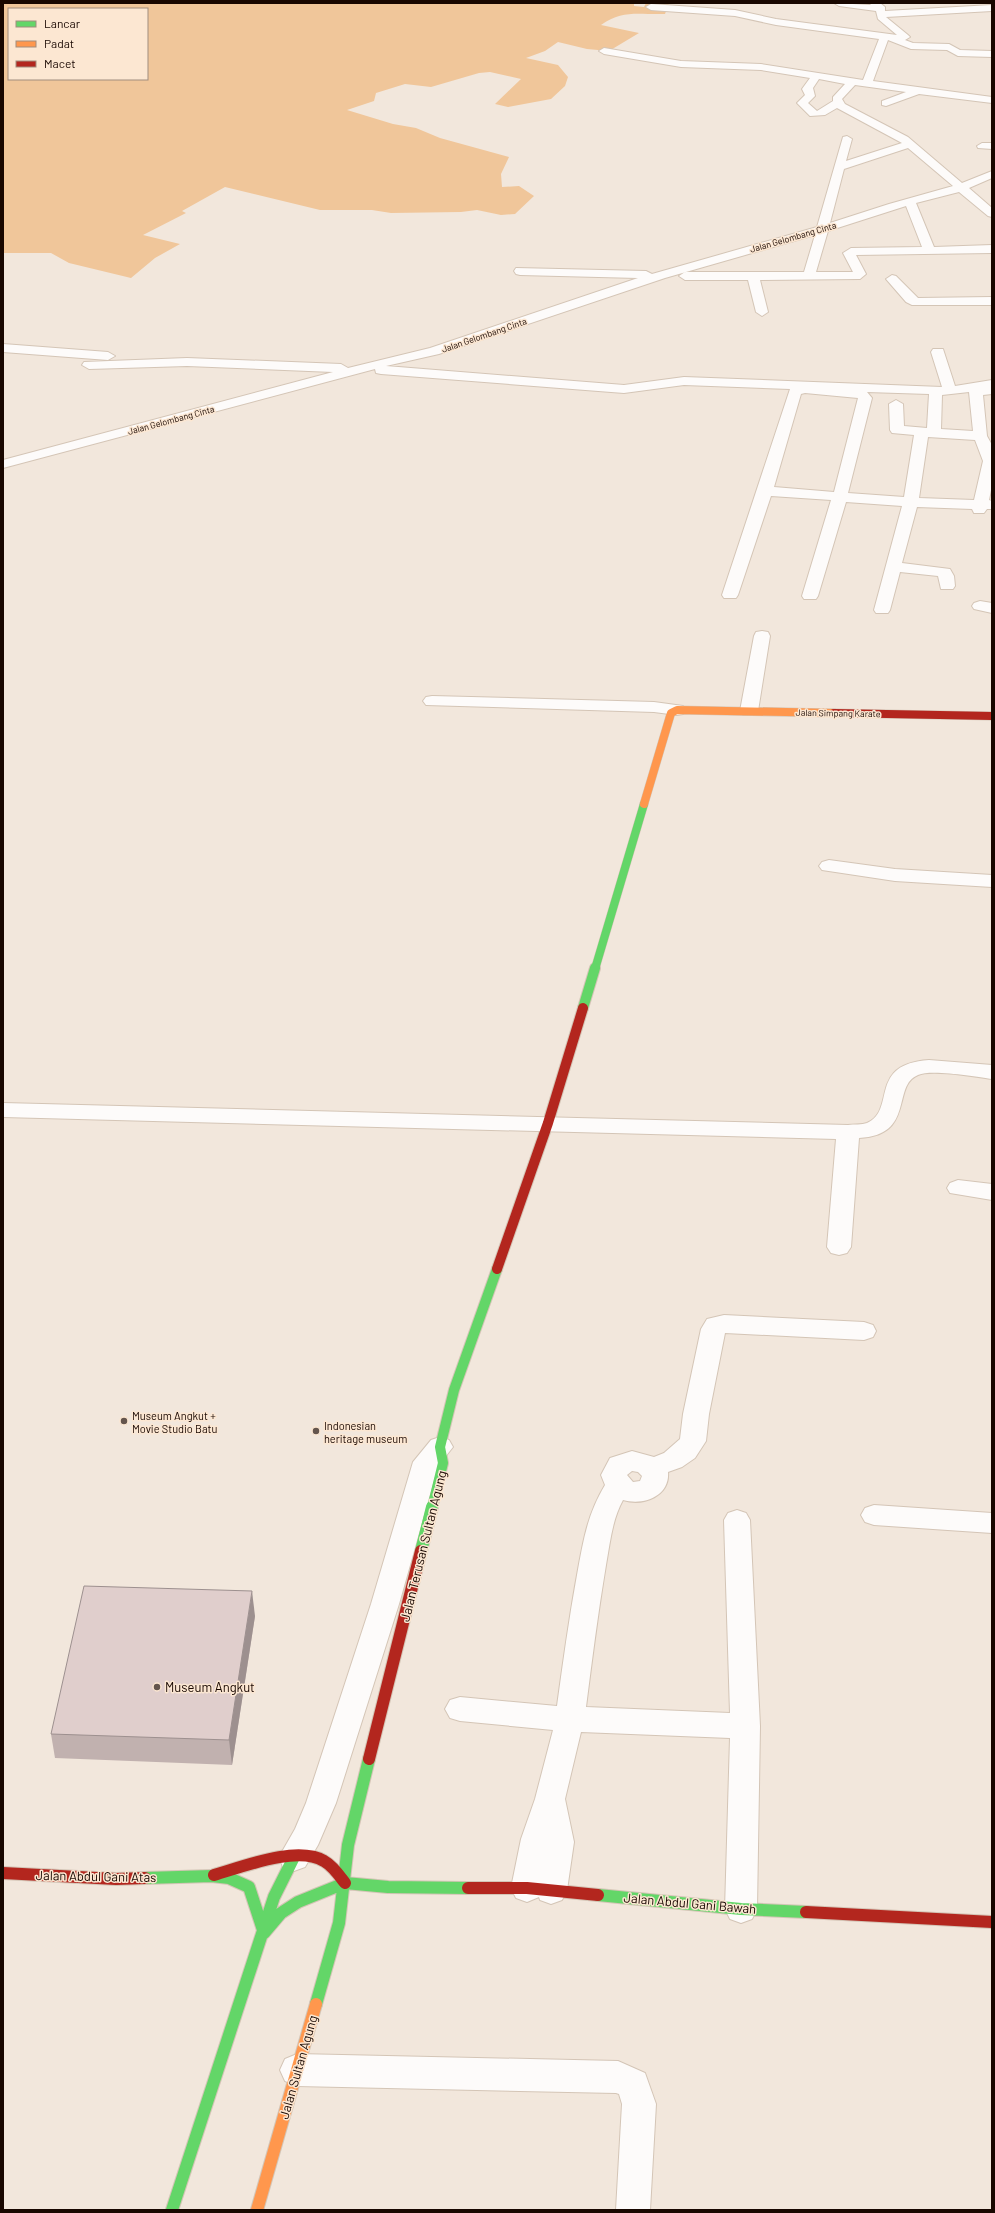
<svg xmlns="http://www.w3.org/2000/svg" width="995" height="2213" viewBox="0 0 995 2213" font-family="Barlow,sans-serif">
<rect width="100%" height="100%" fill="#f2e7dc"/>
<path fill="#f0c69a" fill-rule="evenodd" d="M 3,3 L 634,3 L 634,6 L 644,7 L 646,3 L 669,3 L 665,14 C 640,15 623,9 601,25 L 639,33 L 609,51 L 587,49 L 558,42 L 545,51 L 526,58 L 558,65 L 568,77 L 565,86 L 551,99 L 508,107 L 495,104 L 521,79 L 490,72 L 479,73 L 431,87 L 405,84 L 376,93 L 374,101 L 347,110 L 393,124 L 416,128 L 440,138 L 509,157 L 501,174 L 502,187 L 519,186 L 534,196 L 515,214 L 501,215 L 477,210 L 461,212 L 391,213 L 372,210 L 320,210 L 225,187 L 182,211 L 186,213 L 143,235 L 180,244 L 155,258 L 131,278 L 69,263 L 51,253 L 3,253 ZM 9,9 L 147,9 L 147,79 L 9,79 Z"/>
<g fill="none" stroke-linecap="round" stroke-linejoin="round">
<defs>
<path id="street" d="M 834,3 L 871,5 L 869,3 L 880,3 L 885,7 L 885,11 L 992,5 L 992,11 L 886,17 L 908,35 L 910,37 L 905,40 L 913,43 L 949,44 L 960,50 L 992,51 L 992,57 L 958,56 L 947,50 L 911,49 L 888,40 L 873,81 L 992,97 L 992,103 L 919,94 L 886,106 L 882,105 L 882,101 L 906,92 L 855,85 L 842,99 L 845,104 L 908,137 L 962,183 L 992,171 L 992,178 L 969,188 L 992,208 L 992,217 L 988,216 L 959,192 L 916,203 L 934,247 L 992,245 L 992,253 L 856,255 L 866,274 L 860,279 L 760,280 L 768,312 L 762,316 L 756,312 L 748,280 L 685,280 L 679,276 L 685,272 L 804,272 L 815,235 L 665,278 L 439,354 L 386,366 L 624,385 L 684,377 L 942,387 L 931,352 L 933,349 L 943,349 L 955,386 L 992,380 L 992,394 L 983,395 L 987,436 L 992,445 L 992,485 L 989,500 L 992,501 L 992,509 L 987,509 L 984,513 L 974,513 L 972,509 L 917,507 L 902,563 L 950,569 L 954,576 L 955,586 L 953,589 L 941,589 L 938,576 L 900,572 L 890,610 L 888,613 L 876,613 L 874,610 L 902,506 L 846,502 L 818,596 L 816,599 L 804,599 L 802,596 L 831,500 L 771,496 L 738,595 L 736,598 L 724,598 L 722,595 L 790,389 L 684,385 L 624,393 L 381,374 L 376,373 L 375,369 L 3,468 L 3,460 L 333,372 L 187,366 L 89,369 L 82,365 L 84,362 L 187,358 L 341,364 L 348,368 L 430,348 L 638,278 L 520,275 L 516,274 L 514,271 L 516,268 L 646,271 L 652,274 L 817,227 L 843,137 L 847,136 L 852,139 L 846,161 L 902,143 L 837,108 L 825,115 L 810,116 L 797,103 L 805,95 L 802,89 L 810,78 L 761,70 L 681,67 L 604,54 L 599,51 L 604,48 L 681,61 L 761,64 L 863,80 L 879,39 L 776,25 L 735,16 L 651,10 L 646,7 L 651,4 L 735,10 L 776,19 L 897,35 L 878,19 L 876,11 L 839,6 ZM 819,79 L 845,84 L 833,97 L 833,101 L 817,111 L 808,103 L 815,96 L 813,88 ZM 908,148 L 953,186 L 889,204 L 830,223 L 844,169 ZM 906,206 L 922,247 L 851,248 L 843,253 L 853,272 L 816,272 L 828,231 ZM 867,392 L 929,394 L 927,428 L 904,426 L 903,404 L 896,400 L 889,404 L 890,430 L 892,433 L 914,435 L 904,497 L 848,493 L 872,398 ZM 969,392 L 973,431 L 941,429 L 942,395 ZM 805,393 L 858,398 L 834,492 L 774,487 L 801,394 ZM 928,437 L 975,440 L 983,461 L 974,500 L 919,498 Z
M 982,143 L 992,143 L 992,149 L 978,148 L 977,146 Z
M 892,275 L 896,276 L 918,298 L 992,297 L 992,305 L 912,305 L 906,302 L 886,279 Z
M 3,344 L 108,352 L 115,356 L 108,360 L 3,352 Z
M 980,601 L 992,603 L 992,613 L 974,609 L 972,606 L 974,603 Z
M 762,631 L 768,632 L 770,636 L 758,711 L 755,715 L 743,715 L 740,711 L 754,636 L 756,632 Z
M 432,696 L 654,702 L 683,706 L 686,710 L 683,714 L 677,715 L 654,712 L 426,705 L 423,701 L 426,697 Z
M 829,860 L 895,869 L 992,875 L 992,887 L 895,881 L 822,870 L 819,866 L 822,862 Z
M 929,1060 L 992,1065 L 992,1079 C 976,1077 932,1069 918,1075 C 891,1086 916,1135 859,1138 L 851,1247 L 847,1253 L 839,1255 L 831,1253 L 827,1247 L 836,1139 L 3,1117 L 3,1103 L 848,1125 C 854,1124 862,1125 867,1123 C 897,1110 867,1064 929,1060 Z
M 958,1180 L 992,1184 L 992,1200 L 950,1193 L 947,1188 L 950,1183 Z
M 724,1315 L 864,1322 L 873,1325 L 876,1331 L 873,1337 L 864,1340 L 725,1333 L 709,1414 L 706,1441 L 695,1458 L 682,1467 L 668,1472 C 670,1496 644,1506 623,1500 C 612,1520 610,1543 606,1565 C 598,1612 592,1660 586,1707 L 730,1713 L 724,1520 L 728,1513 L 737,1510 L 746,1513 L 750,1520 L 760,1726 L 757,1909 L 752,1919 L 741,1923 L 730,1919 L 725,1909 L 730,1738 L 581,1732 L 565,1799 L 574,1842 L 567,1890 L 562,1900 L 551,1904 L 540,1900 L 539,1897 L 527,1902 L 516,1898 L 511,1888 L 521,1839 L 535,1799 L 553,1730 L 460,1721 L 450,1718 L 445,1709 L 450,1700 L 460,1697 L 557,1706 C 563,1662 569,1618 577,1575 C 583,1542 587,1515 605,1485 L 601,1475 L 610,1458 L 632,1451 L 654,1457 L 664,1453 L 680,1439 L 683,1414 L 701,1329 L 707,1319 ZM 632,1471 L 638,1472 L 642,1476 L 640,1481 L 633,1482 L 627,1475 Z
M 440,1437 L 449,1440 L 453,1447 L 438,1466 L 399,1604 L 336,1803 L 318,1845 L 305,1867 L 294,1871 L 283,1867 L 279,1857 L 295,1829 L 306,1803 L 371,1604 L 413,1462 L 431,1440 Z
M 874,1505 L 992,1513 L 992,1533 L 874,1525 L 865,1522 L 861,1515 L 865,1508 Z
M 297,2054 L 618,2061 L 645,2073 L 656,2104 L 650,2210 L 616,2210 L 622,2104 L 619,2094 L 616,2093 L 297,2086 L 285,2081 L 280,2070 L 285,2059 Z"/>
<path id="fast-far2" d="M 595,969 L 644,804"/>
<path id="fast-far1" d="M 583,1008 L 595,968
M 432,1508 L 443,1463 L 440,1447 L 454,1390 L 497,1269"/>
<path id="fast" d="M 421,1551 L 432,1507
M 145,1878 L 212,1876 L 229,1878 L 249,1887 L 264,1933
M 598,1895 L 741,1909 L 806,1912
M 264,1933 L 281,1913 L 298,1902 L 345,1883 L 388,1887 L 468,1888
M 316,2004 L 339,1923 L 348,1845 L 369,1759
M 172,2210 L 274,1897 L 294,1857"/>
<path id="slow-far1" d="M 644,804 L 671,713 L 677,710 L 834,713"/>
<path id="slow" d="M 257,2210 L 316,2004"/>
<path id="jam-far2" d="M 834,713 L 992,716"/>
<path id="jam-far1" d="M 497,1269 L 548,1123 L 583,1008"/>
<path id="jam" d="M 369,1759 L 421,1551
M 3,1873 L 116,1879 L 145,1878
M 214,1875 C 242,1867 297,1845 324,1861 C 333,1866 339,1875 345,1883
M 468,1888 L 527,1888 L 598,1895
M 806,1912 L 992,1922"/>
</defs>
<use href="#street" stroke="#d4c5b6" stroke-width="2"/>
<use href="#fast-far2" stroke="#d4c5b6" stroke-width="9"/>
<use href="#fast-far1" stroke="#d4c5b6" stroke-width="12"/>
<use href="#fast" stroke="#d4c5b6" stroke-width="14"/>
<use href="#slow-far1" stroke="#d4c5b6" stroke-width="9"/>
<use href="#slow" stroke="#d4c5b6" stroke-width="14"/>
<use href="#jam-far2" stroke="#d4c5b6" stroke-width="9"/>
<use href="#jam-far1" stroke="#d4c5b6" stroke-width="12"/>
<use href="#jam" stroke="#d4c5b6" stroke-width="14"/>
<use href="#street" fill="#fdfbfa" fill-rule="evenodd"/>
<use href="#fast-far2" stroke="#63d668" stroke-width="8"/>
<use href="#fast-far1" stroke="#63d668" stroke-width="10"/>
<use href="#fast" stroke="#63d668" stroke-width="12"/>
<use href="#slow-far1" stroke="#ff974d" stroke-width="8"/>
<use href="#slow" stroke="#ff974d" stroke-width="12"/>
<use href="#jam-far2" stroke="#b3261e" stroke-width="8"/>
<use href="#jam-far1" stroke="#b3261e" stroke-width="10"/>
<use href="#jam" stroke="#b3261e" stroke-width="12"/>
</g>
<path fill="#c1b1af" d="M 255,1616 L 232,1765 L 55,1758 L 51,1734 Z"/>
<path fill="#9d908f" d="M 252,1591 L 255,1616 L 232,1765 L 229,1740 Z"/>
<path fill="#e0cecc" stroke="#9d908f" d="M 84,1586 L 252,1591 L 229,1740 L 51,1734 Z"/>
<g fill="#64554d" stroke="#fce7d2" stroke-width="1.5">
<circle cx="124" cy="1421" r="4"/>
<circle cx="316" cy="1431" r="4"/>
<circle cx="157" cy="1687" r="4"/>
</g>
<g text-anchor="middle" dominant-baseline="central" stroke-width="3" stroke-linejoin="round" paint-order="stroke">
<g font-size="9" fill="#180700" stroke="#fce7d2">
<text transform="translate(793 237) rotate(-16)">Jalan Gelombang Cinta</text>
<text transform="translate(484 335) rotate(-19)">Jalan Gelombang Cinta</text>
<text transform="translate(171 420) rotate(-15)">Jalan Gelombang Cinta</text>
<text transform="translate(838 713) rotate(1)">Jalan Simpang Karate</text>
</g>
<g font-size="11" fill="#180700" stroke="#fce7d2" text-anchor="start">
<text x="132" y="1415">Museum Angkut +<tspan x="132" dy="13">Movie Studio Batu</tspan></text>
<text x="324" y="1425">Indonesian<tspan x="324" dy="13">heritage museum</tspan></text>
</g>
<g font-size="13" fill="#180700" stroke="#fce7d2">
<text transform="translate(423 1546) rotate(-76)">Jalan Terusan Sultan Agung</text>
<text transform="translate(96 1876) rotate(1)">Jalan Abdul Gani Atas</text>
<text transform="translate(690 1903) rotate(5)">Jalan Abdul Gani Bawah</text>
<text transform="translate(298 2067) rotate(-74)">Jalan Sultan Agung</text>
</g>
<g font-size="13" fill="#180700" stroke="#fce7d2" text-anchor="start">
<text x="165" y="1687">Museum Angkut</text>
</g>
</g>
<rect width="995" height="2213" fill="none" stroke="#180700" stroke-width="8"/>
<rect x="8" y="8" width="140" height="72" fill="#fce7d2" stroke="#a18d7e"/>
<rect x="16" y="21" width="20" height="6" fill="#63d668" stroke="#a18d7e"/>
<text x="44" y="28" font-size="12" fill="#180700">Lancar</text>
<rect x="16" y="41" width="20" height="6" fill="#ff974d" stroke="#a18d7e"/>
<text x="44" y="48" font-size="12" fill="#180700">Padat</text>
<rect x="16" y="61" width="20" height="6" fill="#b3261e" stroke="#a18d7e"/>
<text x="44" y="68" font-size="12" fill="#180700">Macet</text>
</svg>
